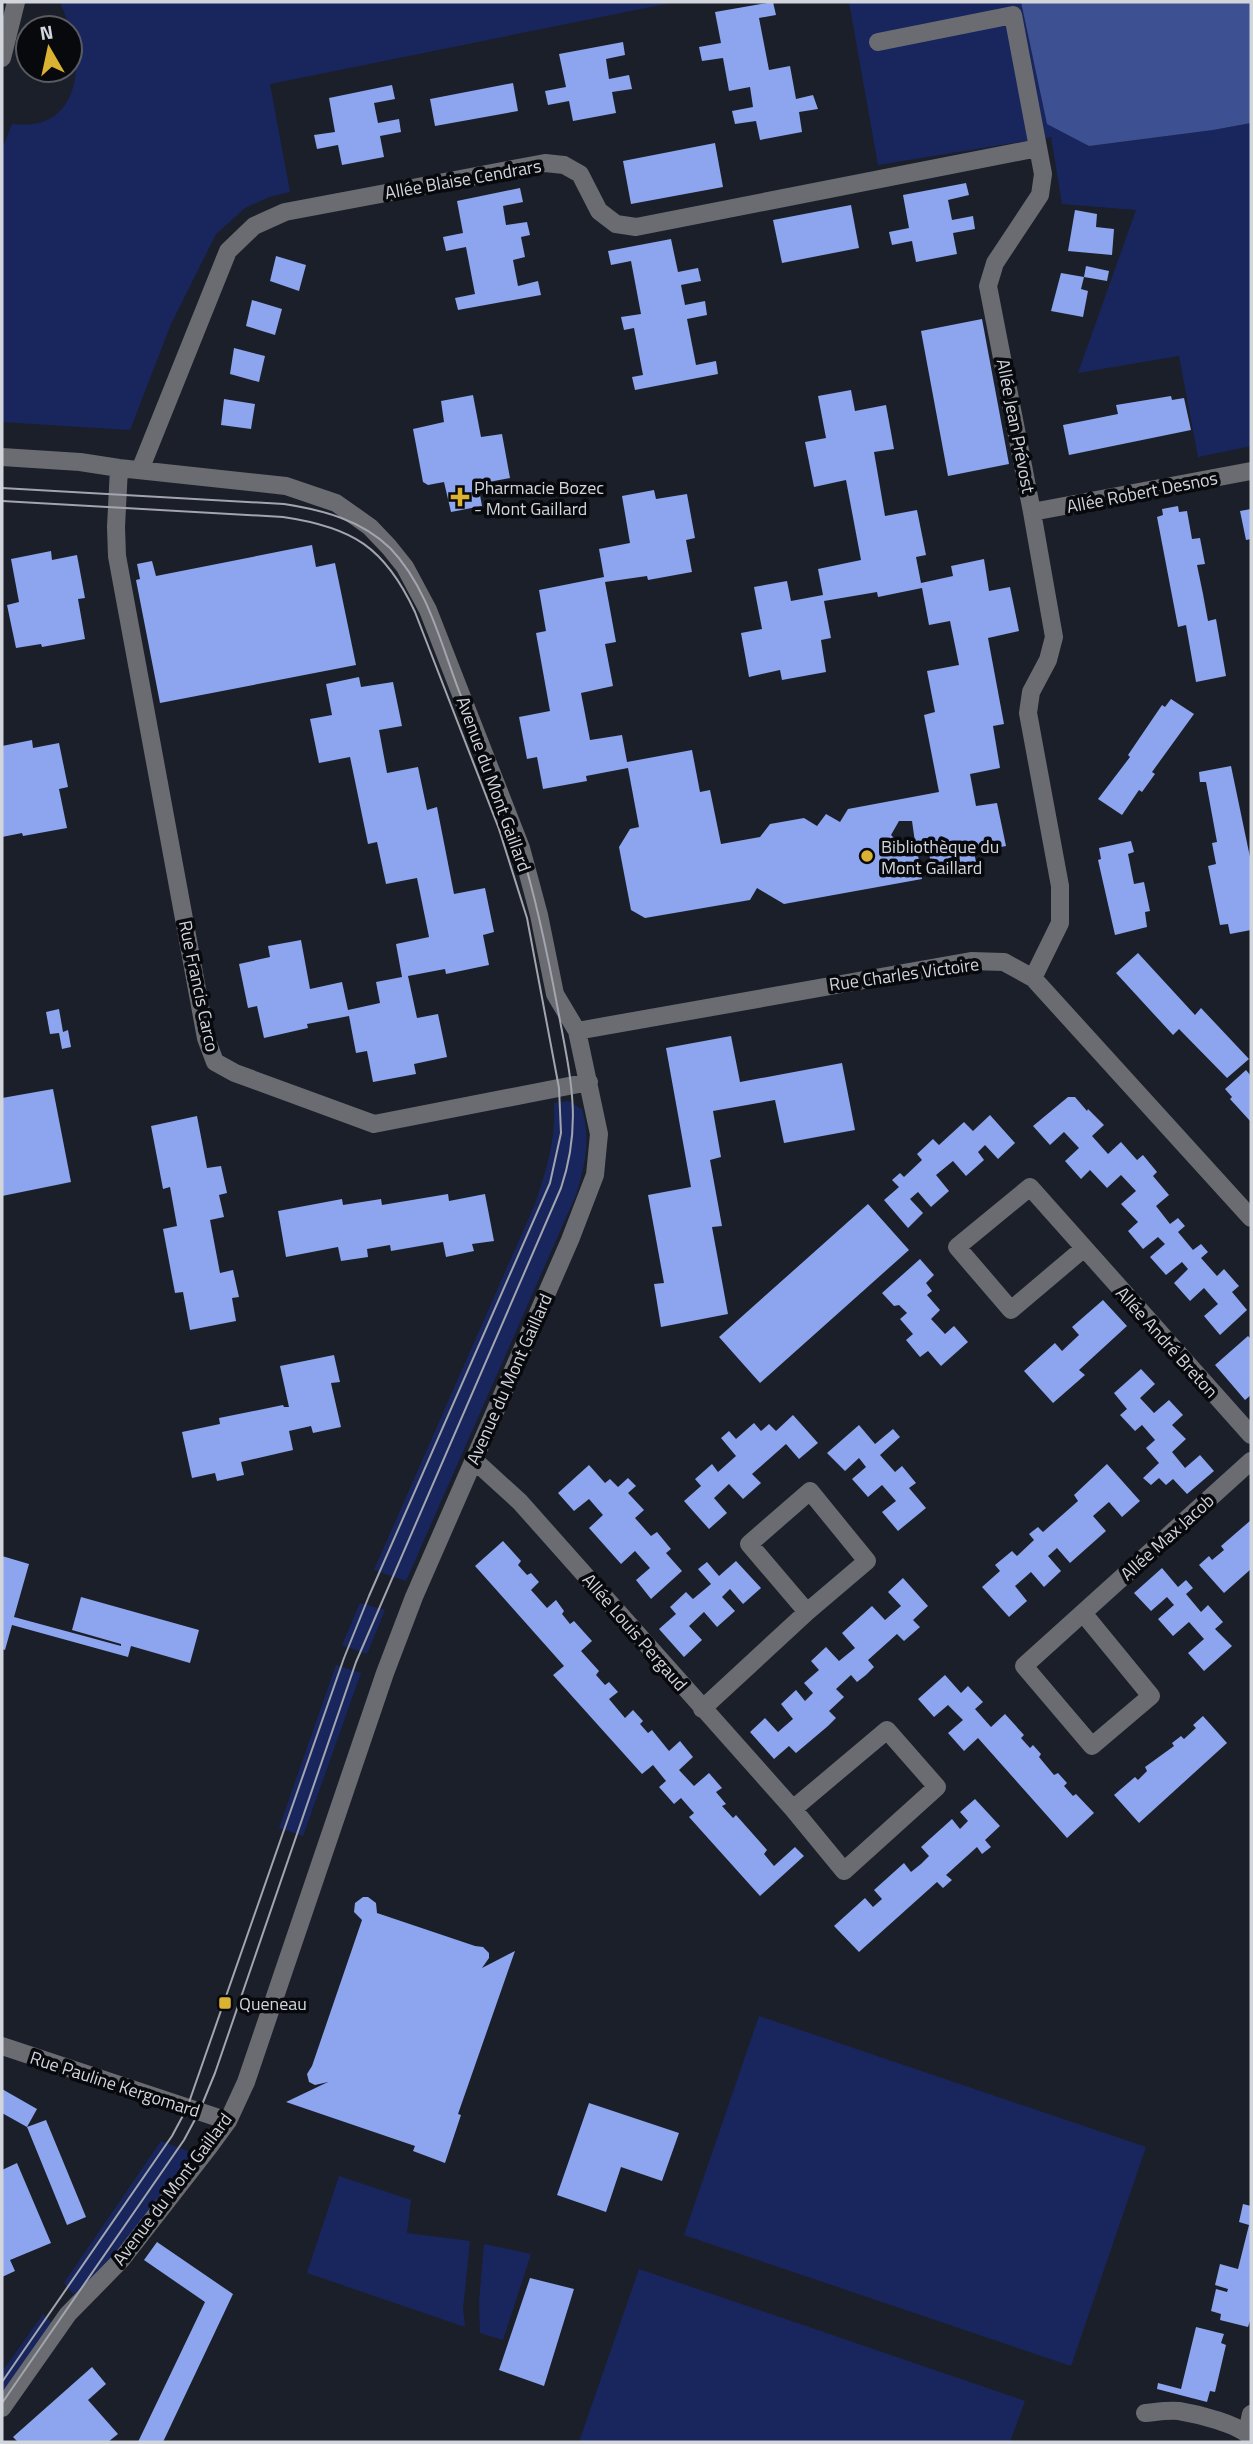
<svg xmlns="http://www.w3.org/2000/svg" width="1253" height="2444" viewBox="0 0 1253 2444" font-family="'Titillium Web',sans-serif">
<rect width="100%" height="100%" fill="#1b1f29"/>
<path fill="#19265e" d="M 60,2 L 675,2 L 270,84 L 290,192 L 269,197 L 245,208 L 216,234 L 171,324 L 130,430 L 2,422 L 2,149 L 12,124 C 60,130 79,98 76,53 C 75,36 66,18 60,2 Z
M 849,2 L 1021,2 L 1047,123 L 1089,146 L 1213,130 L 1251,123 L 1251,446 L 1198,457 L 1179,356 L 1078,373 L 1136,210 L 1062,204 L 1051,137 L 878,165 Z
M 568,1101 L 582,1109 C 591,1139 585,1166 576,1195 L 406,1581 L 374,1570 L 535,1204 C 547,1169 556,1139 554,1103 Z
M 360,1603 L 385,1610 L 367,1654 L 342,1645 Z
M 336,1665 L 361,1673 L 303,1836 L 279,1828 Z
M 759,2016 L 1146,2147 L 1071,2366 L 684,2235 Z
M 161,2141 L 193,2153 C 172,2183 149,2211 126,2240 C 111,2259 95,2282 73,2294 L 64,2283 Z
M 339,2176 L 411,2200 L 407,2233 L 470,2241 L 463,2309 L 465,2327 L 307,2273 Z
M 484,2244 L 531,2254 L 503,2340 L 480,2333 L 479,2302 Z
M 639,2269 L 1025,2401 L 1010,2442 L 579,2442 Z
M 43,2314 L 52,2323 L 2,2395 L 2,2372 Z"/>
<path fill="#3d5192" d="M 1021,2 L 1251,2 L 1251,123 L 1213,130 L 1089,146 L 1047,124 Z"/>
<path fill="#8ca5ee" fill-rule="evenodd" d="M 773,2 L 776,15 L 759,18 L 769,70 L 790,66 L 796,99 L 813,95 L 818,109 L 799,112 L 802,132 L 760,140 L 756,121 L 735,124 L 732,111 L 753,107 L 750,87 L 729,91 L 723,58 L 702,61 L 699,47 L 721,43 L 715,12 Z
M 623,42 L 625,55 L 606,59 L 609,79 L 629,75 L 632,89 L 612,92 L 616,113 L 573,121 L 569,101 L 548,105 L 545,91 L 566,87 L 559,54 Z
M 513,83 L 518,111 L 435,126 L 430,99 Z
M 392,85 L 395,99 L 374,103 L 378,123 L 399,119 L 401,132 L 380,136 L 384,157 L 342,165 L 338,145 L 317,149 L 314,135 L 335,132 L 329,98 Z
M 715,143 L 723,187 L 631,204 L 623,161 Z
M 966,183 L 969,195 L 948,200 L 952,220 L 973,216 L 975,229 L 953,233 L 957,254 L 916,262 L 912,241 L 892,245 L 889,232 L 909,228 L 903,195 Z
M 520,188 L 523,202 L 503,206 L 506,225 L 527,222 L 530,235 L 521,237 L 525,257 L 513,260 L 518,286 L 538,281 L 541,295 L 458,310 L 455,298 L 475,294 L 466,247 L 446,251 L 443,237 L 463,233 L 457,201 Z
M 851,205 L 859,248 L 782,263 L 773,220 Z
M 1075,210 L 1097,214 L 1096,227 L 1114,229 L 1112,255 L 1068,251 Z
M 671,239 L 678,272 L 698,268 L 701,281 L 681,285 L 685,305 L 705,301 L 707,315 L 687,319 L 696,365 L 716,361 L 718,374 L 635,390 L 632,377 L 643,375 L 634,328 L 624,330 L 621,317 L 641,314 L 631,261 L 611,265 L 608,251 Z
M 276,256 L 306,265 L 299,291 L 270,281 Z
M 1086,266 L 1109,271 L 1107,281 L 1084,277 Z
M 1061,273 L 1084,277 L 1081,289 L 1088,291 L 1083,317 L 1051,311 Z
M 252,300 L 282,309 L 275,335 L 246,326 Z
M 982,319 L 1009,464 L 948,476 L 921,331 Z
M 234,348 L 265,356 L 259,382 L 230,374 Z
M 851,390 L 855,411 L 886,405 L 894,449 L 874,452 L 885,516 L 917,510 L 926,555 L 916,557 L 921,583 L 953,576 L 951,566 L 984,559 L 989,591 L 1010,587 L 1019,631 L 988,638 L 1004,724 L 993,726 L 1000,768 L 970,774 L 976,806 L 997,803 L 1006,846 L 974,852 L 976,862 L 932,870 L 929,853 L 918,855 L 922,879 L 784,904 L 757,888 L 750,900 L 645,918 L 631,910 L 619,847 L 630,829 L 639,827 L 628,768 L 586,776 L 587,781 L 543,789 L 537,757 L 527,759 L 519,717 L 550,711 L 536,633 L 546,631 L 539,590 L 604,577 L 599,549 L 630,543 L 622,496 L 654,490 L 656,499 L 687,494 L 695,538 L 686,540 L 692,572 L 648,580 L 647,576 L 605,582 L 616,642 L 605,644 L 613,686 L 581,693 L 590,740 L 622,735 L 627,762 L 692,750 L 700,792 L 710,790 L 721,844 L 760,837 L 770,824 L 804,818 L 817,826 L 826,814 L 840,822 L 848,809 L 939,792 L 924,715 L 935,712 L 927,671 L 959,665 L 950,621 L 929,625 L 922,588 L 878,597 L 877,592 L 824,601 L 831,638 L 821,640 L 826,672 L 782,680 L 780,670 L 749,677 L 741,633 L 762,629 L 754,587 L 787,581 L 791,601 L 823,595 L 818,569 L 861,560 L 846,480 L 814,487 L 805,442 L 826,438 L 818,396 ZM 899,821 L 912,821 L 915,842 L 901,845 L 891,835 Z
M 473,395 L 481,437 L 502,434 L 510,478 L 478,484 L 482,506 L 451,512 L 444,482 L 428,485 L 423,482 L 413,429 L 444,422 L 441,401 Z
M 1171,396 L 1172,400 L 1184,398 L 1191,430 L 1069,455 L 1063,425 L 1118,414 L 1116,405 Z
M 224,399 L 255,404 L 251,429 L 221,425 Z
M 1178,506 L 1179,512 L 1187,511 L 1192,539 L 1200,538 L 1205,564 L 1197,565 L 1203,594 L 1208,621 L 1216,619 L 1226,676 L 1196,682 L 1186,625 L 1178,627 L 1157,517 L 1163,515 L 1162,509 Z
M 1251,509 L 1251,539 L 1246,540 L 1240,511 Z
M 312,545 L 316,567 L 335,563 L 356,665 L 160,703 L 136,580 L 140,579 L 137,564 L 152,561 L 156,576 Z
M 51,551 L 52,560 L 77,555 L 85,598 L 78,599 L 85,639 L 42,647 L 41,644 L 16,648 L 7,605 L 19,602 L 11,559 Z
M 359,677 L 361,687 L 393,682 L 402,726 L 379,730 L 387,773 L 418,767 L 427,810 L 437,807 L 454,894 L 485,888 L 494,932 L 483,935 L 489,965 L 446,974 L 445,969 L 408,976 L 417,1018 L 438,1014 L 447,1057 L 414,1064 L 416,1074 L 373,1082 L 367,1051 L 356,1053 L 349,1016 L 307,1024 L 308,1028 L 264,1038 L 257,1006 L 248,1008 L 239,964 L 270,957 L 268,946 L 301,940 L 310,989 L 342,982 L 348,1010 L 380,1003 L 376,982 L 402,977 L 396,944 L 429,937 L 417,878 L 386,884 L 377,842 L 368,844 L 350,757 L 319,763 L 310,719 L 332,715 L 326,684 Z
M 1171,699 L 1194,714 L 1152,772 L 1155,774 L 1142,792 L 1139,790 L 1122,815 L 1098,799 L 1130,757 L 1128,755 L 1162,705 L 1165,707 Z
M 32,740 L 33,748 L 59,743 L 68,787 L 59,789 L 67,828 L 23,836 L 22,833 L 2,837 L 2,746 Z
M 1231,766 L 1251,862 L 1251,930 L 1230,934 L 1228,924 L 1220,925 L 1208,866 L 1216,864 L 1212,843 L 1217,842 L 1206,782 L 1200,782 L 1199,772 Z
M 1131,841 L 1134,852 L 1128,854 L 1134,884 L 1144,882 L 1150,911 L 1145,912 L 1147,927 L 1115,935 L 1098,860 L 1101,859 L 1099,848 Z
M 1138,953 L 1195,1015 L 1201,1008 L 1249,1059 L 1227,1078 L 1179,1029 L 1173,1035 L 1116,973 Z
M 59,1009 L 63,1032 L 68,1030 L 71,1047 L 62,1049 L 59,1033 L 50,1034 L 46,1012 Z
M 731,1036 L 740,1082 L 842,1063 L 855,1130 L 784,1143 L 775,1100 L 713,1111 L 721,1157 L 710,1160 L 722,1226 L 712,1227 L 728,1314 L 661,1327 L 654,1284 L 664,1283 L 648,1195 L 691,1187 L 666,1048 Z
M 1246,1070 L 1251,1076 L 1251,1122 L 1230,1099 L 1232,1097 L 1225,1089 Z
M 53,1089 L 71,1182 L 2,1196 L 2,1098 Z
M 1068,1097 L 1075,1097 L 1087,1111 L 1088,1109 L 1104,1125 L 1092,1136 L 1108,1154 L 1121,1142 L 1137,1160 L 1143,1155 L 1157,1172 L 1153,1176 L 1169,1195 L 1156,1206 L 1170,1224 L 1178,1218 L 1185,1226 L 1178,1232 L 1193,1250 L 1201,1244 L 1208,1252 L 1201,1258 L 1217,1276 L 1224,1269 L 1239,1286 L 1232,1292 L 1247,1310 L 1220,1335 L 1204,1316 L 1218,1304 L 1204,1288 L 1190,1301 L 1174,1283 L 1188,1269 L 1182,1262 L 1166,1275 L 1150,1257 L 1165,1244 L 1158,1237 L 1143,1249 L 1128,1231 L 1138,1222 L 1121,1204 L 1136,1191 L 1121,1175 L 1107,1188 L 1090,1170 L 1081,1179 L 1065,1161 L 1079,1148 L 1064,1132 L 1050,1145 L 1033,1126 Z
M 990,1115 L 1015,1143 L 998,1159 L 985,1145 L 978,1152 L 984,1160 L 966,1176 L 953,1161 L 936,1175 L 949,1191 L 931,1207 L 918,1192 L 910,1199 L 923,1213 L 908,1228 L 884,1200 L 899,1187 L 892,1180 L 900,1173 L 904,1177 L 922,1160 L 917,1154 L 933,1139 L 939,1145 L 964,1122 L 973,1131 Z
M 197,1116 L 207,1168 L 221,1166 L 227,1193 L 219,1195 L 224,1217 L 210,1220 L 220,1273 L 233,1270 L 239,1297 L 232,1298 L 236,1321 L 190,1330 L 183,1292 L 175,1293 L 163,1229 L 177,1226 L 170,1187 L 163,1189 L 151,1126 Z
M 448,1194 L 449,1201 L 485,1194 L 494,1241 L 472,1244 L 474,1251 L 446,1257 L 443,1242 L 391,1251 L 390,1245 L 367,1249 L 368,1257 L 341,1261 L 338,1247 L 286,1257 L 278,1211 L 342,1199 L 343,1205 L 381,1199 L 382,1205 Z
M 868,1204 L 909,1250 L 760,1383 L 719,1337 Z
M 920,1259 L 934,1275 L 926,1283 L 932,1291 L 927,1295 L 940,1310 L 931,1319 L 945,1334 L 954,1326 L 968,1342 L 941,1366 L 928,1351 L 920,1357 L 906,1340 L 913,1334 L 900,1319 L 907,1313 L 899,1305 L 894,1306 L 882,1293 Z
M 1103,1300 L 1127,1326 L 1079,1370 L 1085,1375 L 1053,1403 L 1024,1371 L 1055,1343 L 1062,1351 L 1079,1335 L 1072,1327 Z
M 1248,1336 L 1251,1339 L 1251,1395 L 1245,1400 L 1215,1365 Z
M 334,1355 L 340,1382 L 331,1383 L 341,1427 L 313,1433 L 311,1426 L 289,1431 L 293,1450 L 241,1462 L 244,1475 L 217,1481 L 215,1473 L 192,1478 L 182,1432 L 220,1424 L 219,1418 L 283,1405 L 284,1407 L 289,1407 L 280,1366 Z
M 1141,1369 L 1155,1384 L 1140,1398 L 1154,1413 L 1169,1400 L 1183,1415 L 1172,1425 L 1186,1439 L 1172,1452 L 1185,1468 L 1200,1455 L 1214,1471 L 1187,1494 L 1173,1479 L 1166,1485 L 1159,1478 L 1151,1485 L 1143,1478 L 1159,1463 L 1146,1448 L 1155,1440 L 1142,1425 L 1135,1431 L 1120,1415 L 1127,1409 L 1114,1393 Z
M 793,1415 L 818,1443 L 799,1459 L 786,1444 L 752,1474 L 761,1483 L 743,1499 L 729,1484 L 714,1498 L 727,1513 L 709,1529 L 684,1501 L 701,1486 L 695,1479 L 712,1464 L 718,1472 L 736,1456 L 721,1438 L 729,1431 L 736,1439 L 754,1423 L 761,1431 L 769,1424 L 776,1431 Z
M 859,1425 L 875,1444 L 893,1429 L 900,1437 L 880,1455 L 895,1472 L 902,1466 L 916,1483 L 909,1488 L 926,1508 L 898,1531 L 882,1512 L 896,1501 L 882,1485 L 868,1497 L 852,1479 L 866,1467 L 859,1458 L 845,1471 L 827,1453 Z
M 1107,1464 L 1140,1501 L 1122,1517 L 1109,1502 L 1093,1516 L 1106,1531 L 1070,1563 L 1057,1548 L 1048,1556 L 1061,1571 L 1044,1587 L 1031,1572 L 1015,1586 L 1027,1601 L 1009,1617 L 982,1587 L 1000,1571 L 995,1565 L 1012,1551 L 1017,1556 L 1034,1540 L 1029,1534 L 1038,1527 L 1043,1532 L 1078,1501 L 1074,1495 Z
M 589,1465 L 605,1483 L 610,1479 L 618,1487 L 628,1478 L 636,1486 L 628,1493 L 644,1510 L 635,1518 L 651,1536 L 657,1532 L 671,1549 L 666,1553 L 682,1571 L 651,1599 L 636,1580 L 650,1568 L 635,1551 L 621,1564 L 589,1528 L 603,1515 L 589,1499 L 574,1511 L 558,1493 Z
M 1251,1520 L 1251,1569 L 1224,1593 L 1199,1565 L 1209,1556 L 1212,1560 L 1224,1550 L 1221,1546 Z
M 503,1541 L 521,1561 L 518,1565 L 527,1575 L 531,1573 L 539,1582 L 531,1590 L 547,1608 L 556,1600 L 564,1611 L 562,1614 L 570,1624 L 574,1621 L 592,1641 L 581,1651 L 599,1671 L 596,1675 L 605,1685 L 609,1682 L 618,1692 L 609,1699 L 625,1718 L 633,1710 L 643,1721 L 640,1724 L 648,1733 L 652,1730 L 669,1751 L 680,1741 L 693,1757 L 679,1770 L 694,1786 L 709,1773 L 722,1788 L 716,1792 L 726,1804 L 722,1806 L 733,1818 L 736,1815 L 767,1850 L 764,1854 L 774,1866 L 795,1847 L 804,1856 L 760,1896 L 689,1817 L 694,1813 L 681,1798 L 674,1804 L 659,1787 L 666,1781 L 653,1765 L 642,1774 L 553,1675 L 564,1666 L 475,1566 Z
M 2,1556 L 29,1564 L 14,1617 L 121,1646 L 121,1644 L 72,1630 L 81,1597 L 199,1630 L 190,1663 L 131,1646 L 128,1657 L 12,1625 L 5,1650 L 2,1649 Z
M 736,1561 L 761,1588 L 743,1604 L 730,1589 L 722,1597 L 735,1611 L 717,1627 L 704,1612 L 689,1626 L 702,1640 L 684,1657 L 659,1629 L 676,1614 L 670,1607 L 686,1592 L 693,1599 L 711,1584 L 698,1569 L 707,1562 L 719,1576 Z
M 1162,1568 L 1178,1587 L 1186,1580 L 1193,1588 L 1186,1594 L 1201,1612 L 1208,1605 L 1223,1622 L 1215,1629 L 1232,1646 L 1204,1671 L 1188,1653 L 1204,1639 L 1189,1622 L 1173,1636 L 1158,1619 L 1174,1605 L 1167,1597 L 1151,1611 L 1134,1593 Z
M 903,1578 L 928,1606 L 913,1620 L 920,1627 L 904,1641 L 897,1634 L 868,1660 L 874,1667 L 866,1675 L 857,1682 L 851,1675 L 836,1689 L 844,1697 L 829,1711 L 836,1718 L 828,1726 L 796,1753 L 789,1746 L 774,1759 L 750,1732 L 765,1718 L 778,1732 L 793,1719 L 781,1704 L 796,1690 L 805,1701 L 813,1693 L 804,1683 L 819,1670 L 811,1661 L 826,1647 L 839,1661 L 855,1648 L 842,1633 L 872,1606 L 885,1620 L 901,1606 L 888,1592 Z
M 945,1675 L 961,1693 L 968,1686 L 983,1702 L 975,1709 L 991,1727 L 1005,1714 L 1024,1735 L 1021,1738 L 1030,1748 L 1033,1745 L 1041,1754 L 1039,1757 L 1054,1775 L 1058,1773 L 1067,1783 L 1064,1786 L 1073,1796 L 1076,1794 L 1094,1813 L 1067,1838 L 978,1738 L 964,1751 L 948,1733 L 963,1720 L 948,1705 L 934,1717 L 918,1699 Z
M 1203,1716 L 1227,1743 L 1139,1823 L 1114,1795 L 1135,1777 L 1138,1780 L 1147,1771 L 1145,1767 L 1174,1746 L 1172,1743 L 1181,1736 L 1184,1739 L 1196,1728 L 1193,1725 Z
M 975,1799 L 1000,1826 L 985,1840 L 991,1847 L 982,1854 L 977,1847 L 946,1875 L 952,1880 L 943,1888 L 937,1882 L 859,1952 L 834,1926 L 865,1898 L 873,1907 L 882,1899 L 874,1890 L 904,1863 L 911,1872 L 921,1864 L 929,1856 L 921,1847 L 952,1819 L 960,1829 L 968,1821 L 960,1812 Z
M 363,1897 L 368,1897 L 376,1903 L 377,1913 L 475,1946 L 483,1947 L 489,1953 L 489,1958 L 482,1968 L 515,1951 L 458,2114 L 461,2115 L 445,2163 L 413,2151 L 415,2146 L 286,2102 L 328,2082 L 315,2085 L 309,2082 L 307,2074 L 312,2066 L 362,1920 L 354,1912 L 355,1903 Z
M 2,2089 L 37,2109 L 27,2127 L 2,2113 Z
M 589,2103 L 679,2133 L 662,2181 L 621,2167 L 606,2212 L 557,2195 Z
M 46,2120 L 86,2217 L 67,2225 L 27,2127 Z
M 17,2163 L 51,2243 L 10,2260 L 15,2271 L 2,2277 L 2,2170 Z
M 1243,2204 L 1251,2206 L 1251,2318 L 1248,2327 L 1220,2320 L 1221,2314 L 1211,2311 L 1216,2289 L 1227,2292 L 1228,2289 L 1215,2285 L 1220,2264 L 1238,2269 L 1249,2225 L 1239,2222 Z
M 157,2242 L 233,2294 L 163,2442 L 138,2442 L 205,2302 L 144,2260 Z
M 530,2278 L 574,2289 L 544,2386 L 499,2370 Z
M 1196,2327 L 1224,2334 L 1221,2343 L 1226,2345 L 1215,2392 L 1210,2391 L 1207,2402 L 1157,2389 L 1158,2383 L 1181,2389 Z
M 92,2367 L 106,2384 L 88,2400 L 118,2434 L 108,2442 L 18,2442 L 13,2437 Z"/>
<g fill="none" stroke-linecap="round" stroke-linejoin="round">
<path stroke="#6a6c72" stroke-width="18" d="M 878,42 L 1013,15 L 1043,174 L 1040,195 L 995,263 L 988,286 L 1032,512 L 1054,637 L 1048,660 L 1031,692 L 1028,713 L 1060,886 L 1060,923 L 1033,978
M 2,58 L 16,2
M 2,457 L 80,462 L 119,468 L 286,486 L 336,503 L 370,527 L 389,547 L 405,567 L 428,610 L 521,848 L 539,915 L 555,994 L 577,1031 L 599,1134 L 595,1175 L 570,1240 L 414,1597 L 385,1673 L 246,2082 L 228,2121 L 209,2147 L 121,2260 L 68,2314 L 2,2408
M 119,468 L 116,527 L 117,556 L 206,1038 L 215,1062 L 235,1073 L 374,1124 L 589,1082
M 140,470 L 228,251 L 254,226 L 285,212 L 545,163 L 564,165 L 580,174 L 599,211 L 616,224 L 636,227 L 1038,148
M 1032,512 L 1251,471
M 577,1031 L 971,961 L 1004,962 L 1033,978 L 1251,1218
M 1083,1249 L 1011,1310 L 957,1247 L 1030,1187 L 1251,1435
M 474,1460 L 520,1502 L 793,1809 L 844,1871 L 937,1787 L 887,1730 L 793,1809
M 1083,1613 L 1151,1696 L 1092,1746 L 1024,1666 L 1251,1461
M 702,1709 L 807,1612 L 867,1561 L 810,1491 L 749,1544 L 807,1612
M 2,2046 L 228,2121
M 1145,2413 C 1156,2412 1168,2410 1179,2411 C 1197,2414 1240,2424 1251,2438
M 1247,2432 L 1251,2414"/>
<path stroke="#a2a5ad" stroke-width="2" d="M 2,488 L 284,504 C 323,510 361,520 390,548 C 427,586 441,644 459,691 C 480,744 505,796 521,850 C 537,902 548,956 558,1010 C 570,1075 583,1123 561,1188 L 356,1662 L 215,2073 L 199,2112 L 184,2140 L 2,2403
M 2,501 L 283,517 C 352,527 385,547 415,612 L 499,829 L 527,918 L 559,1088 L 561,1133 L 550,1183 L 369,1596 L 344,1658 L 187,2108 L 172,2136 L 2,2382"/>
</g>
<g fill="#dcb233" stroke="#07090d" stroke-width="2.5">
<path d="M456.5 486.5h7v7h7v7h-7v7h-7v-7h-7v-7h7z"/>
<circle cx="867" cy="856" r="7"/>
<rect x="218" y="1996" width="14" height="14" rx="3.5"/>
</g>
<g text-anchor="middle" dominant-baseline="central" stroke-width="7" stroke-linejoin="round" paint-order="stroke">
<g font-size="18" fill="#d2d5dc" stroke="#07090d">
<text transform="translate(463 179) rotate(-10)">Allée Blaise Cendrars</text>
<text transform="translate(1016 426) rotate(79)">Allée Jean Prévost</text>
<text transform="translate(1142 492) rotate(-11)">Allée Robert Desnos</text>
<text transform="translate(494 784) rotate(70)">Avenue du Mont Gaillard</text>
<text transform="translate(904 974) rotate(-8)">Rue Charles Victoire</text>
<text transform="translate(199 986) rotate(78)">Rue Francis Carco</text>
<text transform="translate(1167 1342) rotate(48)">Allée André Breton</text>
<text transform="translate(509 1379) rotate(-66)">Avenue du Mont Gaillard</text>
<text transform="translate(1167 1537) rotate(-42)">Allée Max Jacob</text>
<text transform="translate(635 1632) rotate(49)">Allée Louis Pergaud</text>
<text transform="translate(115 2084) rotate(18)">Rue Pauline Kergomard</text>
<text transform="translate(172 2189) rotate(-53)">Avenue du Mont Gaillard</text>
</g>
<g font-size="18" fill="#d2d5dc" stroke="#07090d" text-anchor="start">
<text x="474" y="487">Pharmacie Bozec<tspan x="474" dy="21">- Mont Gaillard</tspan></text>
<text x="881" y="846">Bibliothèque du<tspan x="881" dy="21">Mont Gaillard</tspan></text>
<text x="239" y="2003">Queneau</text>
</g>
</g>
<rect width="1253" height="2444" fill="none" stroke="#d2d5dc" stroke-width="7"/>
<g transform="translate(49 49) rotate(351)"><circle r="33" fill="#07090d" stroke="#585b60" stroke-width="2"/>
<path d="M0-5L12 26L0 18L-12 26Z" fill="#dcb233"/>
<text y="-10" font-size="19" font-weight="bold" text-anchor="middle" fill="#d2d5dc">N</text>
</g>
</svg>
